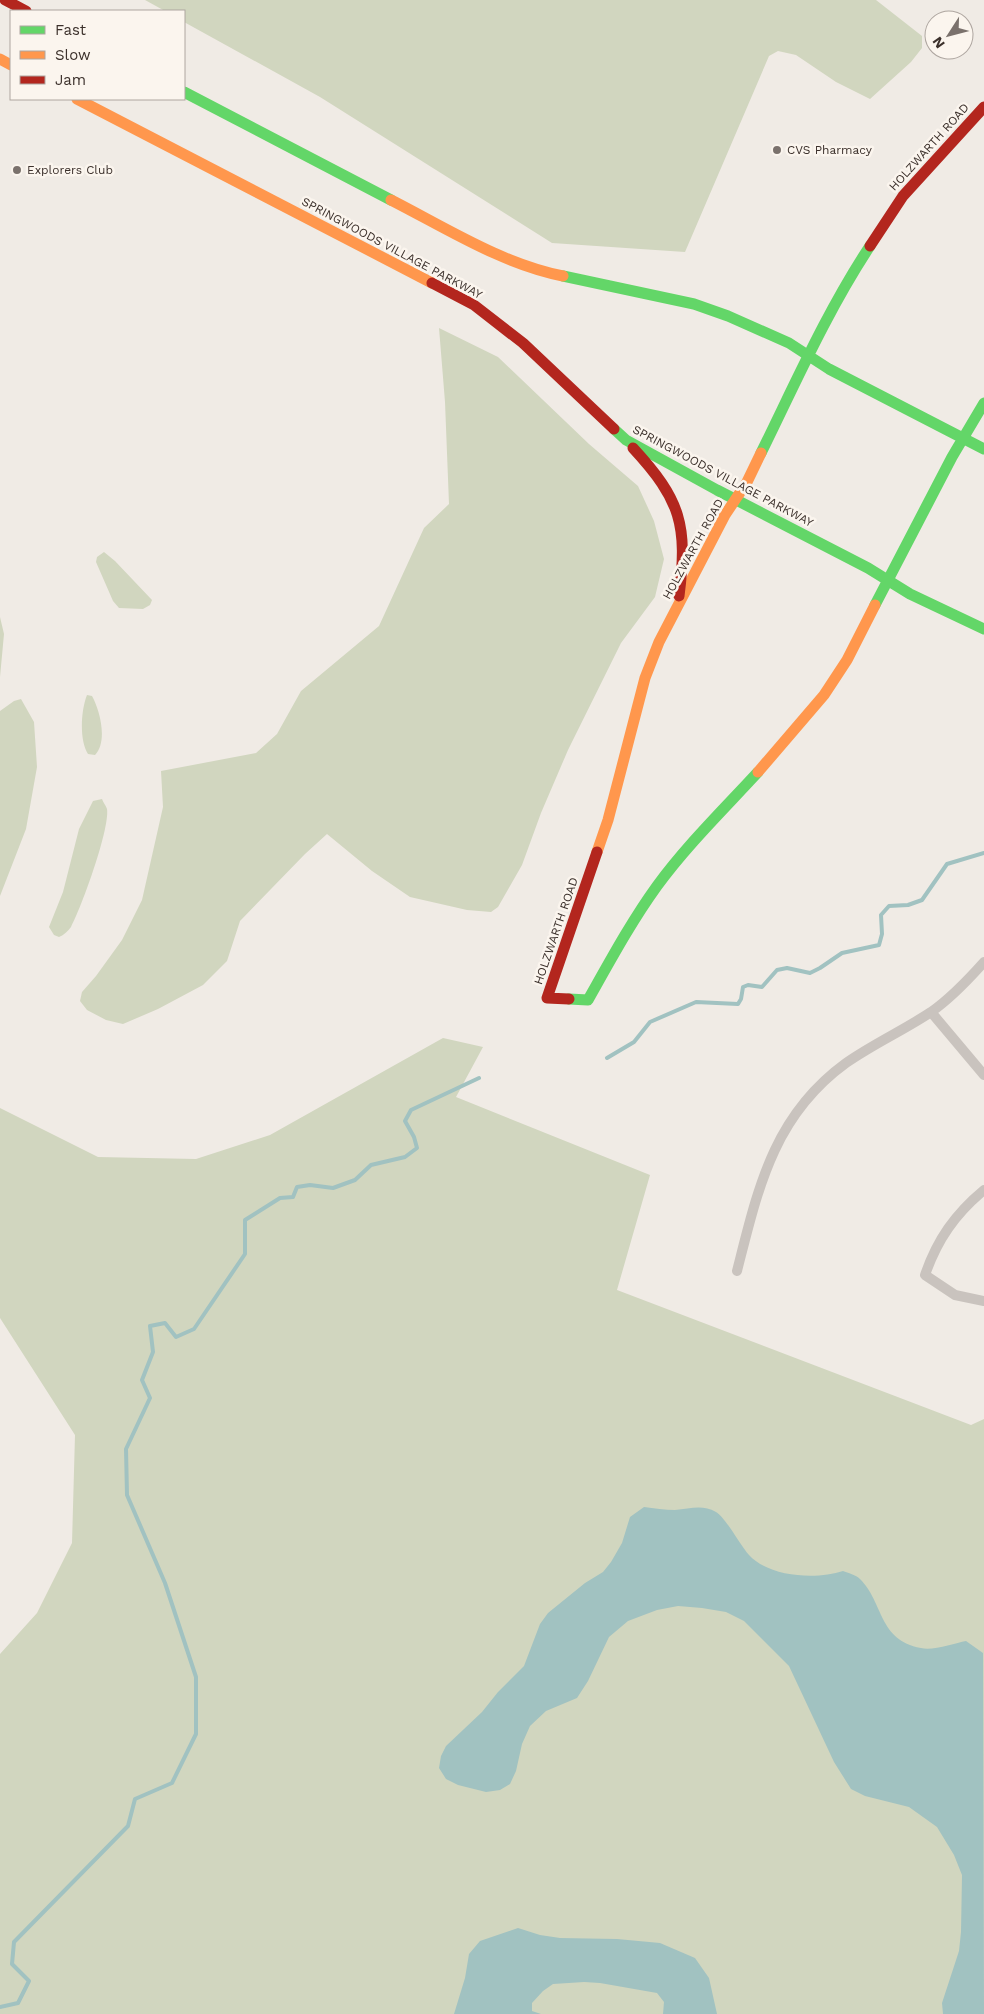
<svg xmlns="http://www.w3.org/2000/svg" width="984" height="2014" viewBox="0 0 984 2014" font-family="'Work Sans',sans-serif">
<rect width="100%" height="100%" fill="#f0ebe5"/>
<path fill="#d1d6bf" d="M 145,0 L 876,0 L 922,36 L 922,48 L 911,62 L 870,99 L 836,82 L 796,55 L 778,51 L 769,56 L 685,252 L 552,243 L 320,97 L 184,22 L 184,11 L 165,11 Z
M 439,328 L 498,357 L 589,444 L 638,486 L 654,521 L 664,559 L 655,597 L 621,643 L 568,750 L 541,813 L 522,865 L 498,907 L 491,912 L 467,910 L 410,897 L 372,871 L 327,834 L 305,854 L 240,921 L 227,961 L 203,985 L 158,1009 L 123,1024 L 106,1020 L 87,1010 L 80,1001 L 82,992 L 96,976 L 122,940 L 142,900 L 163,807 L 161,771 L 256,753 L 277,734 L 301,691 L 379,626 L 424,528 L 449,504 L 445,402 Z
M 104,552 L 115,561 L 152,600 L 150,605 L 143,609 L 119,608 L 113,601 L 96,562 L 97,557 Z
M 0,617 L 4,634 L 0,677 Z
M 87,695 L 92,696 C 100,710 108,742 95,755 L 88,754 C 79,740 81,710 87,695 Z
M 21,699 L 34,722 L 37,767 L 26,829 L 0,896 L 0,711 L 14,701 Z
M 102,799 C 103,802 106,806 107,809 C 110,829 81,909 71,927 C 68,931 64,935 59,937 L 54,935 L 49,927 L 63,892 L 79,829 L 93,801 Z
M 443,1038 L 483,1047 L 456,1097 L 650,1175 L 617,1290 L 971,1425 L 984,1419 L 984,2014 L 0,2014 L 0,1654 L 37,1613 L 72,1543 L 75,1435 L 0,1318 L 0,1108 L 98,1157 L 196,1159 L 270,1135 Z"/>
<path fill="#a1c2c1" d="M 644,1507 C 654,1508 665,1510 675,1510 C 690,1509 702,1504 716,1512 C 726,1518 740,1545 749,1555 C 769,1577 816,1580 843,1571 C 848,1573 856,1575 860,1579 C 884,1603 878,1640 921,1648 C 933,1651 955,1643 966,1641 L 983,1653 L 984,2014 L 943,2014 L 942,2003 L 959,1951 L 961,1932 L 962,1875 L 954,1855 L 937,1827 L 909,1807 L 865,1796 L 851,1789 L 834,1762 L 789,1666 L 744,1621 L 726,1612 L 702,1608 L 678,1606 L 657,1610 L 628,1621 L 609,1637 L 588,1681 L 577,1698 L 546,1711 L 530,1726 L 522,1744 L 516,1771 L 510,1784 L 500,1790 L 486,1792 L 458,1785 L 446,1779 L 439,1768 L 441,1756 L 446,1746 L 482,1712 L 498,1692 L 524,1666 L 540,1624 L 548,1613 L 585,1583 L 603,1572 L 611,1562 L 622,1543 L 630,1517 Z
M 518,1928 L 540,1935 L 560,1938 L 617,1939 L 660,1943 L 695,1958 L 709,1978 L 717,2014 L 663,2014 L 664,2002 L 657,1993 L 600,1983 L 584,1982 L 553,1984 L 543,1991 L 532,2003 L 532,2011 L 541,2014 L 454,2014 L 465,1978 L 469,1954 L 480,1941 Z"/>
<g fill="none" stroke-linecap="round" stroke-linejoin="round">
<path stroke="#a1c2c1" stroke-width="4" d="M 607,1058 L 634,1042 L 650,1022 L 696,1002 L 738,1004 L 741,999 L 743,987 L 748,985 L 762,987 L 777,970 L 787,968 L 810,973 L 820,968 L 842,953 L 879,945 L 882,934 L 881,915 L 889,906 L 908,905 L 922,900 L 947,864 L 984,853
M 0,2007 L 18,2003 L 29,1981 L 12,1964 L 14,1942 L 128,1826 L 135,1799 L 172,1783 L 196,1734 L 196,1677 L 165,1583 L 127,1495 L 126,1449 L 150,1398 L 142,1380 L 153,1352 L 150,1326 L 165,1323 L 176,1337 L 194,1329 L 245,1254 L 245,1220 L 280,1198 L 293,1197 L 297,1187 L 310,1185 L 333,1188 L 355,1180 L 371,1165 L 405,1157 L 417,1148 L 414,1137 L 405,1121 L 411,1110 L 479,1078"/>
<path stroke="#c9c3be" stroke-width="10" d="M 931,1012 L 984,1075
M 984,1190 C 955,1214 937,1240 925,1275 L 955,1295 L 984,1301
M 737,1271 C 758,1189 773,1116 846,1063 C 873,1044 904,1030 931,1012 C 951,998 968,980 984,962"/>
<path stroke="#63d668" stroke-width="11" d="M 184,92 L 391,200
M 563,276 L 694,304 L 728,316 L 789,343 L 829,369 L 984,449
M 614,429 L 626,440 L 717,490 L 868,568 L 910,594 L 984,629
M 761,453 C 795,384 827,311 870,246
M 875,605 L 952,457 L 984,403
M 569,999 L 588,1000 C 610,961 631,922 657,886 C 687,845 724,809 758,772"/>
<path stroke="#ff974d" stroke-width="11" d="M 0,59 L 11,65
M 77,99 L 432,283
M 391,200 C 446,228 502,264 563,276
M 758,772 L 824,695 L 847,660 L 875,605
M 597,852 L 608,820 L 645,678 L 659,642 L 725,515 L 747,482 L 761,453"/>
<path stroke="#b3261e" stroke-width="11" d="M 5,0 L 26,11
M 870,246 L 903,196 L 984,107
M 432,283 L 474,305 L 523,343 L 614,429
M 633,448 C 681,500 688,525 679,596
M 569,999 L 547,998 L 597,852"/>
</g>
<g fill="#7a716c" stroke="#fbf5ee" stroke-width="2">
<circle cx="777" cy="150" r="5"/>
<circle cx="17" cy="170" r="5"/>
</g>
<g text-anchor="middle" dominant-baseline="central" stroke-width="5" stroke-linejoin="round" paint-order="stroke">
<g font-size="12" fill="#3b302b" stroke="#fbf5ee">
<text transform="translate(929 147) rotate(-48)">HOLZWARTH ROAD</text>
<text transform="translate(392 248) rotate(28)">SPRINGWOODS VILLAGE PARKWAY</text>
<text transform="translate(723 476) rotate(28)">SPRINGWOODS VILLAGE PARKWAY</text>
<text transform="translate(693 549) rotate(-61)">HOLZWARTH ROAD</text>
<text transform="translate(556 931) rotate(-71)">HOLZWARTH ROAD</text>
</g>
<g font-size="12" fill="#3b302b" stroke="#fbf5ee" text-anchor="start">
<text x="787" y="150">CVS Pharmacy</text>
<text x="27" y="170">Explorers Club</text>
</g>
</g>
<rect x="10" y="10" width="175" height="90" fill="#fbf5ee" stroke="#aea6a0"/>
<rect x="20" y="26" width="25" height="8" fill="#63d668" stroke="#aea6a0"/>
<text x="55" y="35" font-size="15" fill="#3b302b">Fast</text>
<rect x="20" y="51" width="25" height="8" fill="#ff974d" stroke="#aea6a0"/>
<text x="55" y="60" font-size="15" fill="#3b302b">Slow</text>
<rect x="20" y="76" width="25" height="8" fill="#b3261e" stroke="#aea6a0"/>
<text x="55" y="85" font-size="15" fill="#3b302b">Jam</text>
<g transform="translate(949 35) rotate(234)"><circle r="24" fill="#fbf5ee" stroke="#aea6a0"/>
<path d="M0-4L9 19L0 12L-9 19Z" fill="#7a716c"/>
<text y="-8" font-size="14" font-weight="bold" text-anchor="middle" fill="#3b302b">N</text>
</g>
</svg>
